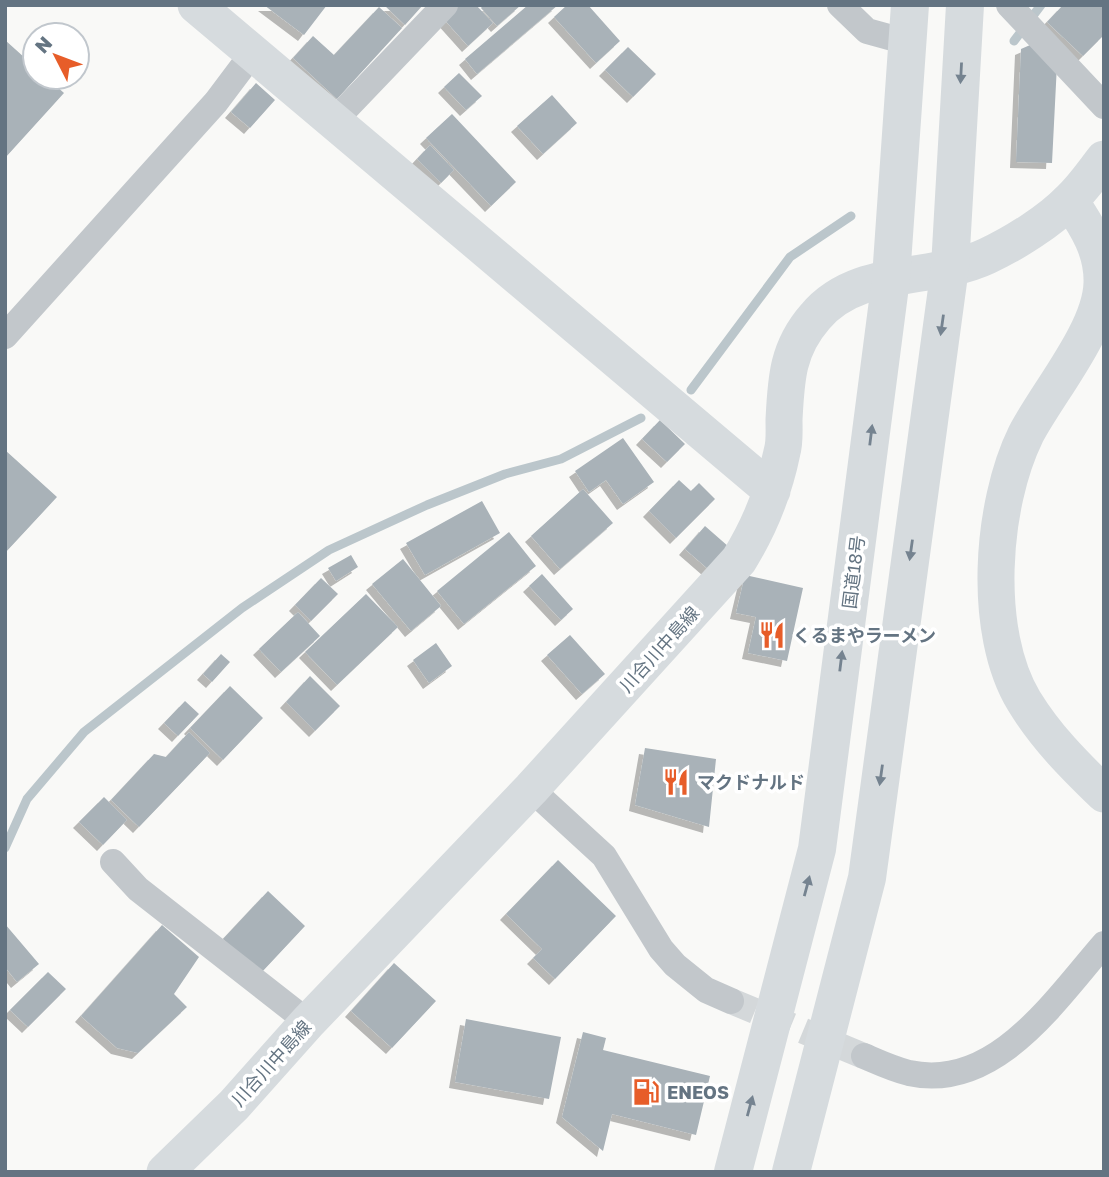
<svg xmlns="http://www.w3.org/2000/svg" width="1109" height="1177" viewBox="0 0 1109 1177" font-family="'Golos Text','Noto Sans JP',sans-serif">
<defs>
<filter id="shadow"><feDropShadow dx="-6" dy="6" stdDeviation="0" flood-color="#0004"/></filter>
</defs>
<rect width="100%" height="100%" fill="#f9f9f7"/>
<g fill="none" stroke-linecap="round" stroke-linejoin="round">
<path stroke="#bbc6cb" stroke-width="9" d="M 1014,41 L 1041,5
M 691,390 L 790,257 L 851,216
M 5,848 L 27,799 L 84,732 L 242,608 L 329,550 L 427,505 L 505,474 L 561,459 L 641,418"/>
</g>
<path fill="#a9b2b8" filter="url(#shadow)" d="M 264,5 L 327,5 L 304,35 Z
M 384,5 L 423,5 L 405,25 Z
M 455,5 L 476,5 L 493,23 L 468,46 L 442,17 Z
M 483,5 L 521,5 L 497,26 L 481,8 Z
M 528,5 L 558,5 L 477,74 L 465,59 Z
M 567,5 L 588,5 L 620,41 L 596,63 L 554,17 Z
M 1063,5 L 1104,5 L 1104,35 L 1083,56 L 1047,22 Z
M 379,7 L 402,28 L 337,99 L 293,58 L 313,36 L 334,55 Z
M 5,40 L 35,67 L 35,77 L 46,77 L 64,93 L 5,158 Z
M 1037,42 L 1057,64 L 1052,163 L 1016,162 L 1021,49 Z
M 628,47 L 656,74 L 633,97 L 605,70 Z
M 459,73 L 482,96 L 466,110 L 444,87 Z
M 256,83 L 275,100 L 250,128 L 231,112 Z
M 552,95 L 577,123 L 543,154 L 517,126 Z
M 452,114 L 516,182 L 491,206 L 426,138 Z
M 430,145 L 454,170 L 441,183 L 417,159 Z
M 660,420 L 685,444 L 667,462 L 642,439 Z
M 623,438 L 654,482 L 623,504 L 606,480 L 589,492 L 575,471 Z
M 5,450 L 57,497 L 5,553 Z
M 679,480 L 691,491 L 699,483 L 715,499 L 676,538 L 649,511 Z
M 583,489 L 613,523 L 560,569 L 531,536 Z
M 482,501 L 500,533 L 425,575 L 406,543 Z
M 705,526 L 729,547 L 708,569 L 685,549 Z
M 509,532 L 536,566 L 464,624 L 437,591 Z
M 351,555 L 358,567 L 336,581 L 328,568 Z
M 403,559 L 441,606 L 411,631 L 372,584 Z
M 542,574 L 573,609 L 561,620 L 529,586 Z
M 745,575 L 803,588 L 787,661 L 748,653 L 756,617 L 736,613 Z
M 321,578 L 338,594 L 311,621 L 295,605 Z
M 366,594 L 398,627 L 337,685 L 305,652 Z
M 298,612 L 320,636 L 281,672 L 259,649 Z
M 570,635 L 605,674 L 582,694 L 547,655 Z
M 436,643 L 452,666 L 429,683 L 413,660 Z
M 221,654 L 230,662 L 212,682 L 203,674 Z
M 310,676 L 340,706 L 315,731 L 286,702 Z
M 230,686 L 263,718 L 223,760 L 190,728 Z
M 185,701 L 199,714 L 178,736 L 164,723 Z
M 189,732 L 210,753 L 139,827 L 111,800 L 154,754 L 166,757 Z
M 645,748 L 716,759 L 709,827 L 635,805 Z
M 104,797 L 127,820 L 103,845 L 79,822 Z
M 558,860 L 616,916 L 555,979 L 533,958 L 542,949 L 506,914 Z
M 268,891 L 305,926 L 261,973 L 223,939 Z
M 5,924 L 39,964 L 17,982 L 5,967 Z
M 162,925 L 199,957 L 174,994 L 187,1007 L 138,1053 L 117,1048 L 81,1016 Z
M 394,963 L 436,1001 L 392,1048 L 351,1011 Z
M 48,972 L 66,989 L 28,1027 L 10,1010 Z
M 466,1019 L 561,1037 L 549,1099 L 455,1082 Z
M 583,1032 L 606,1038 L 603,1050 L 710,1076 L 696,1135 L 612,1114 L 603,1151 L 562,1117 Z"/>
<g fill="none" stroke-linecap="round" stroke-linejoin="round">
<path stroke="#d4d8da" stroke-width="26" stroke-dasharray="26 13" stroke-linecap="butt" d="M 731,1001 L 864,1056"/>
<path stroke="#c2c7cb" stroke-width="26" d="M 840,5 L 867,31 L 907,42
M 1009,5 L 1104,106
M 333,122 L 445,5
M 5,336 L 216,102 L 252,54
M 531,789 L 604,856 L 661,949 L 675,965 L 706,990 L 731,1001
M 113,862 L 138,889 L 308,1022
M 864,1056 C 878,1062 893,1069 909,1073 C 995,1092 1055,1000 1104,944"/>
<path stroke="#d6dbde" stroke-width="37" d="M 196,5 L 772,491
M 1070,201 C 1087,226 1103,251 1102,283 C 1101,330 1048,392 1026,434 C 991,505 982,632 1024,701 C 1046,737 1074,765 1104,794
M 165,1172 L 234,1105 L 308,1022 L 531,789 L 739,560 C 760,526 774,491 782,452 C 785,442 784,431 784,420 C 786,380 787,349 815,317 C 857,266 932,282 987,256 C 1013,244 1050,221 1070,200 C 1083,188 1093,173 1104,159"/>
<path stroke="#d6dbde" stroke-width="38" d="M 733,1172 L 817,849 L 891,278 L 910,5
M 791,1172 L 867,878 L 950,267 L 965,5"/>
</g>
<defs><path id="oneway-solid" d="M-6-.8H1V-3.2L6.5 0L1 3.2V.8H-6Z" transform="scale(1.75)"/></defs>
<g fill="#758390">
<use href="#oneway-solid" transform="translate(961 73) rotate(93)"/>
<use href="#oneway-solid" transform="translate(942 325) rotate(98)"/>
<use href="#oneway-solid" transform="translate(871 435) rotate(-83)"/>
<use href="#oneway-solid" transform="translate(911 550) rotate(98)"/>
<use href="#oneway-solid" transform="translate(841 661) rotate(-83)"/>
<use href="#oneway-solid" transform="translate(881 775) rotate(98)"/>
<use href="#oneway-solid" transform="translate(807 886) rotate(-75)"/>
<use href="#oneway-solid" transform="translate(750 1106) rotate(-75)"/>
</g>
<defs>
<symbol id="restaurant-bare" viewBox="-9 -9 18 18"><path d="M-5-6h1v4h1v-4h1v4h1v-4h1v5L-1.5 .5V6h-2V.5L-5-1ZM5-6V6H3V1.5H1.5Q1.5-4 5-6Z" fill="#e75d29" stroke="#fff" stroke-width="2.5" paint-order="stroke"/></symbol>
<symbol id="fuel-bare" viewBox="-9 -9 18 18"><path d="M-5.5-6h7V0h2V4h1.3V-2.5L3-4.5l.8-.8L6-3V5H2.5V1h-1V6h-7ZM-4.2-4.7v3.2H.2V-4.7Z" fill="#e75d29" stroke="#fff" stroke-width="2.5" paint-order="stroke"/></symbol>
</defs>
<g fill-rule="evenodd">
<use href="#restaurant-bare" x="753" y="616" width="38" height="38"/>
<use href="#restaurant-bare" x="657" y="763" width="38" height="38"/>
<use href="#fuel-bare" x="627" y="1073" width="38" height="38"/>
</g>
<g text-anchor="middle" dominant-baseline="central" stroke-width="7" stroke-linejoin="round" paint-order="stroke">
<g font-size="18" fill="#647482" stroke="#fff">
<text transform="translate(853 572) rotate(-83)">国道18号</text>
<text transform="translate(659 649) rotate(-48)">川合川中島線</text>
<text transform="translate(271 1063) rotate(-48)">川合川中島線</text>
</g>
<g font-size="18" font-weight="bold" fill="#647482" stroke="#fff" text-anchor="start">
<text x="793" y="635">くるまやラーメン</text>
<text x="697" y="782">マクドナルド</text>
<text x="667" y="1092">ENEOS</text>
</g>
</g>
<rect width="1109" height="1177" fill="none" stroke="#647482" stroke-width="14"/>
<g transform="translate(56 56) rotate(312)"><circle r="33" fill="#ffffff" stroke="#c1c7cd" stroke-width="2"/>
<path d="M0-5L12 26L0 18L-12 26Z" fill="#e75d29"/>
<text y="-10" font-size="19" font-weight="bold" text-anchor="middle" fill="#647482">N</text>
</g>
</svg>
